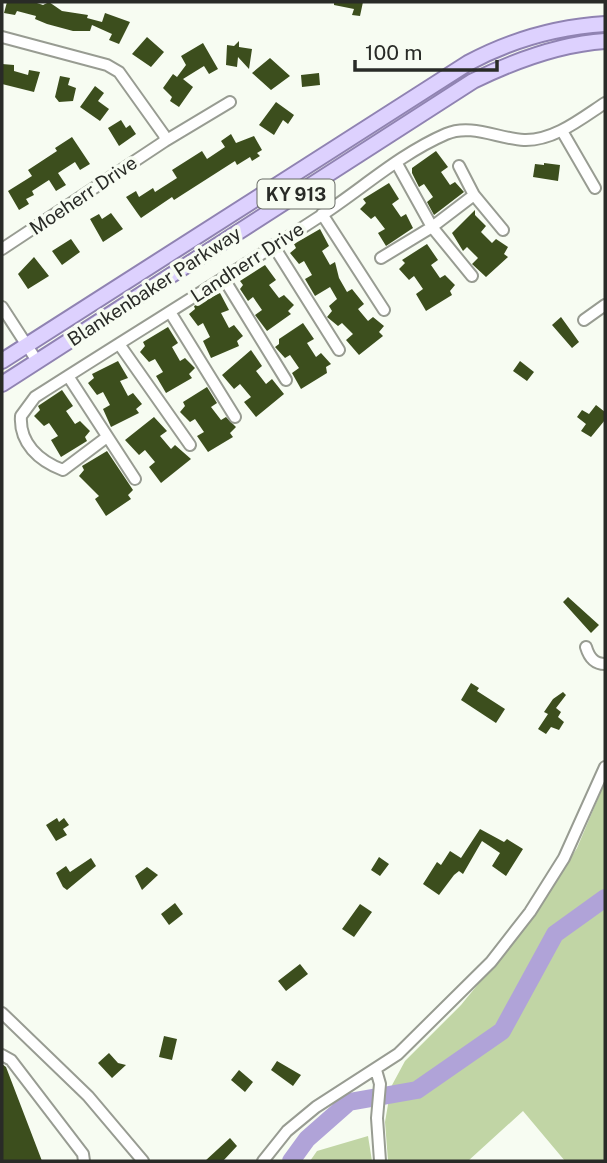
<svg xmlns="http://www.w3.org/2000/svg" width="607" height="1163" viewBox="0 0 607 1163" font-family="'Public Sans',sans-serif">
<rect width="100%" height="100%" fill="#f7fcf2"/>
<path fill="#c1d5a5" d="M 605,782 L 605,1161 L 565,1161 L 523,1111 L 468,1161 L 388,1161 L 385,1122 L 391,1087 L 405,1061 L 461,1005 L 530,921 L 577,848 Z
M 368,1136 L 372,1161 L 310,1161 L 317,1151 Z"/>
<g fill="none" stroke-linecap="round" stroke-linejoin="round">
<path stroke="#b0a3d8" stroke-width="18" d="M 291,1161 L 307,1139 L 349,1102 L 417,1090 L 502,1031 L 555,934 L 605,898"/>
</g>
<path fill="#3c4e1d" d="M 7,2 L 34,2 L 43,5 L 49,2 L 62,11 L 88,15 L 87,18 L 102,22 L 105,13 L 130,22 L 119,44 L 109,40 L 112,34 L 92,25 L 90,31 L 73,31 L 47,24 L 35,19 L 36,16 L 17,11 L 15,15 L 4,13 Z
M 334,2 L 363,2 L 360,16 L 352,15 L 354,9 L 334,5 Z
M 147,37 L 164,52 L 151,67 L 132,54 Z
M 239,41 L 239,47 L 252,49 L 249,69 L 238,57 L 237,67 L 226,65 L 227,45 L 234,46 Z
M 203,43 L 218,69 L 209,74 L 204,66 L 183,79 L 193,87 L 179,107 L 170,101 L 172,97 L 163,88 L 173,74 L 177,77 L 186,65 L 181,56 Z
M 270,58 L 290,76 L 271,90 L 252,73 Z
M 2,64 L 14,65 L 14,71 L 28,75 L 29,70 L 40,72 L 34,92 L 2,84 Z
M 319,73 L 320,85 L 302,87 L 301,75 Z
M 60,76 L 70,78 L 68,85 L 76,88 L 73,101 L 59,102 L 55,97 Z
M 95,86 L 104,93 L 98,101 L 109,109 L 100,121 L 80,107 Z
M 276,102 L 294,115 L 288,124 L 283,120 L 274,135 L 259,125 Z
M 121,120 L 126,128 L 130,125 L 136,134 L 119,146 L 108,128 Z
M 231,134 L 236,143 L 254,136 L 262,150 L 257,153 L 260,156 L 252,161 L 250,157 L 237,165 L 235,161 L 174,200 L 172,197 L 141,218 L 138,214 L 126,197 L 136,191 L 139,197 L 153,188 L 155,192 L 177,178 L 172,170 L 202,151 L 207,159 L 225,147 L 221,141 Z
M 72,137 L 90,164 L 80,170 L 75,162 L 58,173 L 66,185 L 56,191 L 49,180 L 32,191 L 34,195 L 26,199 L 29,204 L 19,210 L 8,191 L 32,176 L 28,170 L 57,151 L 55,148 Z
M 436,151 L 448,167 L 441,172 L 450,185 L 455,182 L 464,192 L 434,215 L 427,202 L 433,197 L 424,184 L 419,187 L 412,173 L 412,168 Z
M 544,163 L 560,165 L 558,181 L 533,177 L 535,164 L 544,165 Z
M 389,183 L 399,199 L 392,204 L 401,217 L 406,214 L 413,228 L 386,246 L 378,233 L 385,229 L 375,216 L 371,219 L 360,209 L 366,203 L 363,199 Z
M 475,210 L 475,215 L 486,226 L 481,232 L 492,243 L 496,239 L 508,247 L 504,254 L 508,257 L 486,277 L 472,264 L 478,258 L 467,247 L 463,251 L 452,233 Z
M 111,213 L 123,229 L 103,242 L 90,219 L 99,214 L 102,219 Z
M 320,229 L 329,246 L 322,251 L 330,265 L 335,262 L 339,278 L 347,292 L 352,289 L 364,304 L 358,309 L 368,321 L 373,317 L 384,326 L 379,332 L 383,336 L 359,355 L 346,340 L 353,334 L 342,323 L 338,326 L 327,317 L 332,311 L 329,306 L 337,299 L 330,287 L 315,296 L 305,279 L 312,275 L 304,261 L 299,264 L 290,253 L 296,248 L 294,244 Z
M 71,239 L 80,252 L 62,265 L 52,251 Z
M 427,244 L 438,260 L 431,265 L 440,278 L 445,275 L 455,285 L 450,291 L 452,295 L 426,311 L 416,294 L 423,289 L 414,276 L 409,280 L 399,269 L 405,263 L 402,260 Z
M 34,257 L 49,276 L 28,289 L 18,274 Z
M 265,265 L 276,280 L 269,285 L 279,298 L 284,295 L 294,305 L 288,311 L 291,314 L 267,331 L 255,315 L 262,310 L 253,297 L 248,301 L 240,289 L 243,285 L 240,281 Z
M 220,293 L 229,310 L 221,313 L 229,328 L 234,325 L 243,336 L 237,341 L 239,346 L 211,358 L 203,341 L 210,337 L 203,323 L 198,326 L 189,314 L 195,309 L 194,306 Z
M 561,317 L 579,342 L 572,348 L 552,325 Z
M 303,323 L 314,339 L 307,343 L 316,357 L 321,353 L 331,364 L 326,367 L 327,373 L 301,389 L 292,373 L 299,368 L 290,355 L 285,358 L 275,347 L 279,344 L 279,339 Z
M 168,327 L 178,343 L 172,347 L 180,361 L 185,358 L 195,368 L 189,374 L 192,378 L 166,393 L 156,376 L 163,372 L 155,359 L 149,362 L 140,352 L 145,346 L 143,342 Z
M 251,350 L 262,366 L 256,371 L 266,384 L 272,379 L 284,394 L 256,417 L 244,402 L 251,397 L 240,384 L 234,389 L 222,375 Z
M 118,361 L 128,378 L 120,381 L 128,396 L 133,393 L 142,404 L 136,409 L 139,413 L 111,427 L 103,409 L 110,405 L 103,392 L 97,395 L 88,383 L 94,378 L 92,374 Z
M 520,361 L 534,372 L 527,381 L 513,371 Z
M 207,387 L 217,403 L 211,407 L 221,420 L 226,417 L 236,427 L 230,433 L 233,437 L 208,452 L 197,436 L 204,432 L 195,419 L 190,422 L 180,412 L 185,406 L 183,402 Z
M 62,390 L 73,406 L 66,411 L 75,424 L 80,421 L 90,431 L 85,437 L 87,441 L 61,457 L 51,440 L 58,436 L 49,423 L 44,426 L 34,416 L 40,410 L 38,406 Z
M 596,405 L 605,412 L 605,420 L 591,437 L 581,431 L 586,424 L 577,417 L 582,410 L 589,414 Z
M 154,417 L 167,431 L 160,436 L 171,449 L 175,445 L 191,459 L 161,483 L 149,467 L 155,462 L 145,450 L 139,455 L 125,440 Z
M 107,451 L 133,490 L 128,495 L 131,499 L 106,516 L 95,499 L 99,496 L 79,476 L 84,470 L 82,466 Z
M 568,597 L 599,625 L 591,633 L 563,602 Z
M 471,683 L 479,688 L 477,691 L 505,709 L 496,723 L 461,700 Z
M 563,692 L 566,695 L 556,708 L 561,712 L 558,717 L 564,722 L 559,730 L 551,727 L 546,734 L 538,729 L 548,714 L 544,712 L 553,699 Z
M 57,818 L 59,822 L 64,818 L 69,825 L 63,829 L 67,835 L 56,841 L 46,825 Z
M 480,829 L 504,842 L 507,839 L 523,849 L 506,876 L 492,866 L 500,853 L 482,841 L 463,874 L 459,871 L 454,875 L 439,895 L 423,884 L 437,862 L 441,865 L 450,851 L 461,858 Z
M 379,857 L 389,864 L 380,876 L 371,870 Z
M 91,858 L 96,866 L 67,890 L 63,887 L 56,873 L 66,866 L 70,872 Z
M 147,867 L 158,875 L 142,890 L 135,876 Z
M 175,903 L 183,914 L 169,925 L 161,914 Z
M 360,904 L 372,912 L 354,937 L 342,929 Z
M 300,964 L 308,974 L 286,991 L 278,981 Z
M 164,1036 L 177,1039 L 172,1060 L 159,1057 Z
M 109,1053 L 118,1063 L 126,1065 L 112,1078 L 98,1063 Z
M 277,1061 L 301,1075 L 293,1086 L 271,1070 Z
M 2,1064 L 6,1067 L 42,1161 L 2,1161 Z
M 239,1070 L 253,1082 L 245,1092 L 231,1080 Z
M 230,1138 L 237,1146 L 223,1161 L 205,1161 Z"/>
<g fill="none" stroke-linecap="round" stroke-linejoin="round">
<defs>
<path id="minor" d="M 2,37 L 107,65 L 119,72 L 164,135 L 165,141
M 562,131 L 595,188
M 396,162 L 432,227 L 472,276
M 459,166 L 474,195 L 503,230
M 322,214 L 384,310
M 273,245 L 339,350
M 2,249 L 165,141 L 230,102
M 381,258 L 432,227 L 474,195
M 224,279 L 286,380
M 2,307 L 37,361
M 170,312 L 235,417
M 584,320 L 605,305
M 119,344 L 190,445
M 68,376 L 135,479
M 107,437 L 63,470 C 39,461 19,443 21,416 L 35,397 C 130,336 227,277 322,215 C 363,188 400,154 446,134 C 471,123 499,139 524,140 C 554,141 582,118 605,103
M 586,647 C 589,657 594,664 605,664
M 2,1013 L 88,1096 L 143,1161
M 2,1055 L 11,1060 L 83,1154 L 84,1161
M 376,1070 L 380,1084 L 377,1118 L 380,1161
M 263,1161 L 287,1131 L 316,1107 L 398,1054 L 491,962 L 530,912 L 564,858 L 605,767"/>
<path id="major" d="M 2,361 L 468,63 C 511,40 557,27 605,24
M 2,384 L 473,81 C 514,61 559,44 605,41"/>
</defs>
<use href="#minor" stroke="#989c92" stroke-width="14"/>
<use href="#major" stroke="#9083b2" stroke-width="18"/>
<use href="#minor" stroke="#fff" stroke-width="10"/>
<use href="#major" stroke="#ddd1fe" stroke-width="14"/>
</g>
<g text-anchor="middle" dominant-baseline="central" stroke-width="7" stroke-linejoin="round" paint-order="stroke">
<rect fill="#f7fcf2" stroke="#676a64" stroke-width="2" x="257.5" y="179.5" width="77" height="29" rx="5"/>
<g font-size="18" font-weight="bold" fill="#292b27">
<text x="296" y="194">KY 913</text>
</g>
<g font-size="19" fill="#292b27" stroke="#f7fcf2">
<text transform="translate(83 195) rotate(-34)">Moeherr Drive</text>
<text transform="translate(247 262) rotate(-33)">Landherr Drive</text>
<text transform="translate(154 286) rotate(-33)">Blankenbaker Parkway</text>
</g>
</g>
<rect width="607" height="1163" fill="none" stroke="#292b27" stroke-width="7"/>
<path d="M355 60v10h142v-10" fill="none" stroke="#292b27" stroke-width="3.5"/>
<text x="365" y="60" font-size="21" fill="#292b27" stroke="#f7fcf2" stroke-width="5" paint-order="stroke">100 m</text>
</svg>
